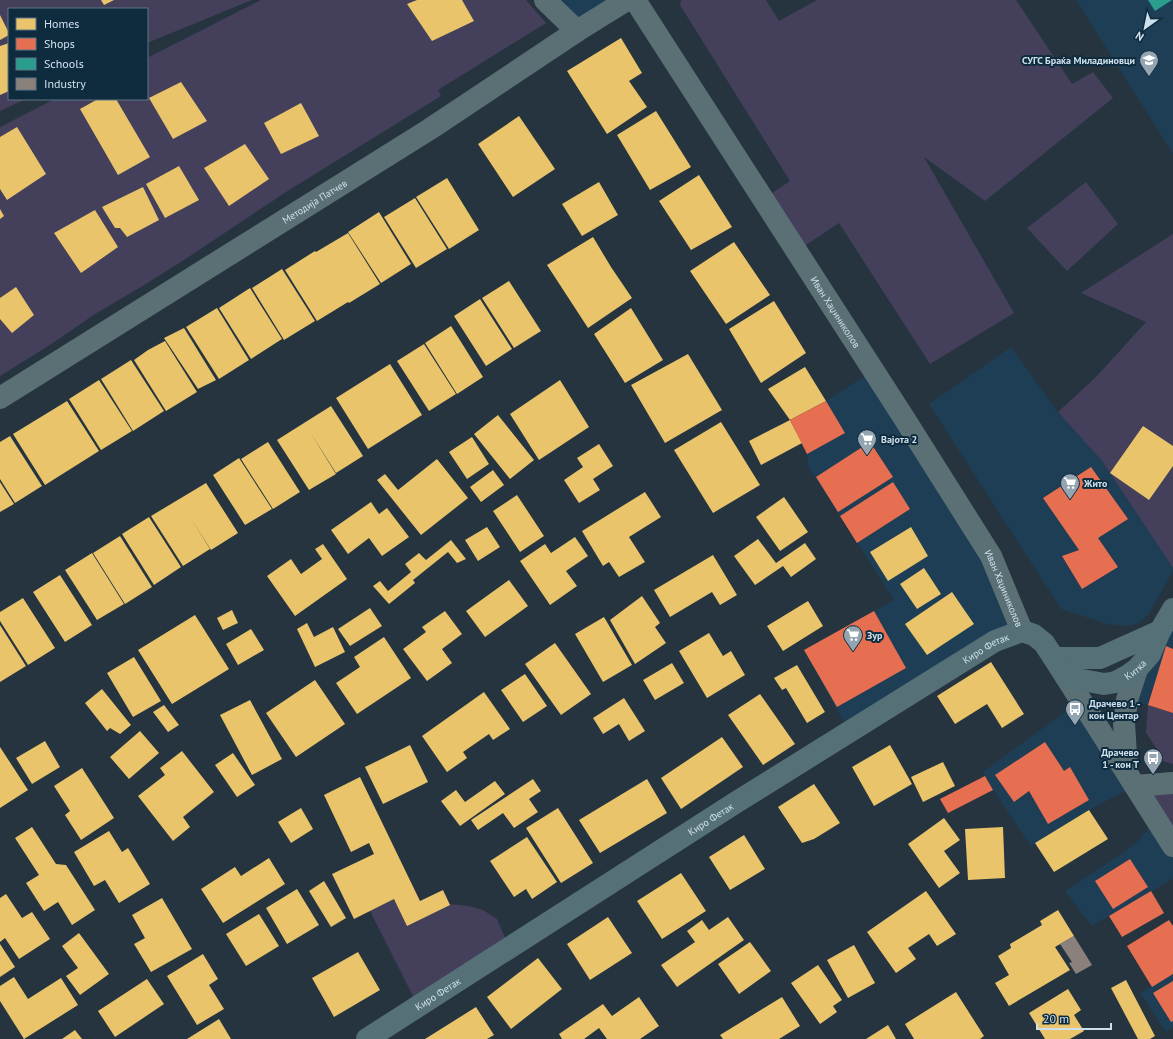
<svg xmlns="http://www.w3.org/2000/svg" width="1173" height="1039" viewBox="0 0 1173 1039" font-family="'PT Sans',sans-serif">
<rect width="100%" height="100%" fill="#25343f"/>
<path fill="#1d3e55" d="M 545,0 L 627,0 L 577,31 Z
M 1076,0 L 1173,0 L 1173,154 Z
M 1011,347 L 1058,412 L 1102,461 L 1173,568 L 1173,571 L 1148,615 L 1139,623 L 1128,626 L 1107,624 L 1061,609 L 929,404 Z
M 874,370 L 1022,631 L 849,731 L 804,650 L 894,600 L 808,466 L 807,454 L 802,443 L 826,401 Z
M 1173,609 L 1173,713 L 1148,705 L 1127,700 Z
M 1081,700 L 1135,786 L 1089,810 L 1031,846 L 993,790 L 986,776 L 983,772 Z
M 1156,820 L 1173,846 L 1173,879 L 1092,926 L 1065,891 L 1121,854 L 1137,842 Z
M 1173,974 L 1173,1027 L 1166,1032 L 1140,993 Z"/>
<path fill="#44405c" d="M 0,0 L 252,0 L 147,43 L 147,9 L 9,9 L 9,99 L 26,99 L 0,111 Z
M 261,0 L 526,0 L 546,23 L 438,90 L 441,96 L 286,192 L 187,258 L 141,287 L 95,314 L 53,343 L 0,376 L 0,127 L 55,99 L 147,99 L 147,58 Z
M 681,0 L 766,0 L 779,21 L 817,0 L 1016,0 L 1072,84 L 1093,72 L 1113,98 L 985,201 L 924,157 L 1014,313 L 930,364 L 839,223 L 797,251 L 763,199 L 790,181 L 680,5 Z
M 1086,182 L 1118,224 L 1067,271 L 1027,228 Z
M 1173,234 L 1173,568 L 1102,461 L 1058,412 L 1096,377 L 1146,322 L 1081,293 Z
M 1148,705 L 1173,713 L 1173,764 L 1163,761 L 1159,752 L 1146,733 Z
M 1173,783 L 1173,846 L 1135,786 Z
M 394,899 L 469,906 L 483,910 L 497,919 L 509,947 L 418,1006 L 370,911 Z"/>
<path fill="#e9c46a" d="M 101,0 L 114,0 L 104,5 Z
M 417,0 L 462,0 L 474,21 L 432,41 L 407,4 Z
M 0,15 L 9,33 L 9,35 L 0,40 Z
M 621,38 L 642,73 L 629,81 L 647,107 L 607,134 L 567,71 Z
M 9,43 L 9,91 L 0,95 L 0,46 Z
M 181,82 L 207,121 L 173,139 L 149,98 Z
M 98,99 L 116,99 L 150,157 L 118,175 L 80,109 Z
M 301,103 L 319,136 L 281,154 L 264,123 Z
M 656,111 L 691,167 L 650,190 L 617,135 Z
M 519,116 L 555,169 L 513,197 L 478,144 Z
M 17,127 L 46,174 L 7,200 L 0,189 L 0,137 Z
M 245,144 L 269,179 L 229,206 L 204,168 Z
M 179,166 L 199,200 L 165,218 L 146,184 Z
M 699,175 L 732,227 L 691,250 L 659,201 Z
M 447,178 L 479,230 L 449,249 L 416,197 Z
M 599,182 L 618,215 L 582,236 L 562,204 Z
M 143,187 L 159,220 L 127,237 L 120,228 L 115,228 L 102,207 Z
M 415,198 L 447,249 L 416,268 L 384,217 Z
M 0,209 L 4,216 L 0,219 Z
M 95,210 L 118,247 L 81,273 L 54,233 Z
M 379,212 L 411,264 L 381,283 L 348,232 Z
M 348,233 L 380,284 L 349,303 L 348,302 L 317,321 L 285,270 L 315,251 L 316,252 Z
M 593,237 L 611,267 L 632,298 L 588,328 L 547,265 Z
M 734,242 L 770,295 L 726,324 L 690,271 Z
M 282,269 L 315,321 L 284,340 L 252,288 Z
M 509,281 L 541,331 L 514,348 L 482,298 Z
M 16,287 L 34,315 L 12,333 L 0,319 L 0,298 Z
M 250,288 L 282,339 L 251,359 L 219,308 Z
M 480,299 L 512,349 L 486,366 L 454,316 Z
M 774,301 L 806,353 L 761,383 L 729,329 Z
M 217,308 L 249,360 L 219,379 L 186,327 Z
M 631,308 L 663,360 L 625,383 L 594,334 Z
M 451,326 L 483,377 L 457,394 L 425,343 Z
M 184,328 L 216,380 L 198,389 L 164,338 Z
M 165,341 L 197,392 L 166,411 L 134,360 L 148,350 Z
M 424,344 L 456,394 L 429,411 L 397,361 Z
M 688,354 L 722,410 L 665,443 L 631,385 Z
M 131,360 L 164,411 L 133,431 L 101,379 Z
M 390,364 L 422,415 L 368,449 L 336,398 Z
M 805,367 L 826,401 L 790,420 L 768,389 Z
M 99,380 L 132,431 L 101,450 L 69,399 Z
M 560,380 L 589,427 L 539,460 L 510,414 Z
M 67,401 L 99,451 L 72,468 L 66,458 L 72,468 L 45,485 L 13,434 Z
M 331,406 L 363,456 L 336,473 L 310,432 L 336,474 L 309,490 L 277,440 Z
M 498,415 L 534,460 L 510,479 L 474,434 Z
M 790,420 L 802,443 L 761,465 L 749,441 Z
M 721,422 L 760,485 L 713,513 L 674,450 Z
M 1143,426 L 1173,446 L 1173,466 L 1149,500 L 1110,473 Z
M 10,436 L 42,486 L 15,503 L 0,479 L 0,442 Z
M 472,437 L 489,464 L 467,479 L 449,452 Z
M 268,442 L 300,492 L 273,509 L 241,459 Z
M 599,444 L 613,466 L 593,479 L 600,490 L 579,503 L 564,480 L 583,467 L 577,458 Z
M 239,458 L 272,509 L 245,525 L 213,475 Z
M 437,459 L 468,498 L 421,535 L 377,480 L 385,474 L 398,490 Z
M 493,470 L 504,485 L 481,502 L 470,487 Z
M 0,482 L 14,504 L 0,512 Z
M 206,483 L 238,533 L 211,550 L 190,517 L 210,549 L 183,566 L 151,516 Z
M 645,492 L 661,517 L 629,537 L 645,562 L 619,577 L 609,562 L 603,566 L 582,531 Z
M 517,495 L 544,536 L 520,552 L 493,511 Z
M 784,497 L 808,532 L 780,551 L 756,517 Z
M 371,502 L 379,514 L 387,508 L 409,537 L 382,556 L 369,538 L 348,554 L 331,530 Z
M 149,517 L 181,567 L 154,585 L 122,534 Z
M 487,527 L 500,547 L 478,561 L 465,540 Z
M 911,527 L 928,556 L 888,581 L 870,552 Z
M 120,536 L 152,587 L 125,604 L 93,553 Z
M 575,537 L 588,556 L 566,571 L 577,586 L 550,605 L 520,561 L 545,544 L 551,553 Z
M 758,539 L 776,563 L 805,543 L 816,559 L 791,577 L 783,566 L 755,585 L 734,556 Z
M 451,540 L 466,559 L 457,563 L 448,552 L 413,580 L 415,583 L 389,604 L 373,586 L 380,581 L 388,591 L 411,572 L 405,564 L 419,553 L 426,560 Z
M 323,544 L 347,579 L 295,616 L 267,576 L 291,559 L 301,574 L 322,559 L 315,549 Z
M 92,553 L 124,604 L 97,620 L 65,570 Z
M 713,555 L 737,595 L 720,605 L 712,592 L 670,617 L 654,590 Z
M 924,568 L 941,594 L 917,609 L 900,584 Z
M 60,575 L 92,625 L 65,642 L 33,592 Z
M 509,580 L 528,606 L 485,637 L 466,611 Z
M 952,592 L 974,624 L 927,655 L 905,624 Z
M 642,596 L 660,623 L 655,627 L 666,643 L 635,664 L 610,620 Z
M 23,598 L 55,648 L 28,665 L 0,621 L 0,612 Z
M 808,601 L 823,626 L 783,651 L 767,626 Z
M 370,608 L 382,626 L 350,646 L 338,629 Z
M 232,610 L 238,623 L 223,630 L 217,618 Z
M 445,611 L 462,634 L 442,649 L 452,663 L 427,681 L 403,649 L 426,632 L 422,627 Z
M 195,615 L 229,669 L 172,704 L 138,650 Z
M 604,617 L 632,665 L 603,682 L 575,634 Z
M 307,623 L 314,637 L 333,627 L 345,652 L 315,667 L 297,629 Z
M 0,625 L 26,666 L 0,682 Z
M 251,629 L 264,650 L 238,665 L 226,644 Z
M 709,633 L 723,656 L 731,651 L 745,675 L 707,698 L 679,651 Z
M 384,637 L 411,678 L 357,714 L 336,683 L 360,667 L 354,657 Z
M 555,643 L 591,694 L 561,715 L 525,664 Z
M 134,657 L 161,701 L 133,717 L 107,673 Z
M 991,662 L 1024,714 L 1002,728 L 987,704 L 955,724 L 937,696 Z
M 672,663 L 684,683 L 655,700 L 643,680 Z
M 797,665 L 825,712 L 807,723 L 786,688 L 782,690 L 774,678 Z
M 525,674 L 547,706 L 523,722 L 501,690 Z
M 315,680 L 345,724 L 296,757 L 266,713 Z
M 102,689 L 131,725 L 120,734 L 110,728 L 107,731 L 85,703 Z
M 484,692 L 510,729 L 493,740 L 489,734 L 463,752 L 467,758 L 447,772 L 422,736 Z
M 760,694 L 795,744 L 763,765 L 728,715 Z
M 624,698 L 645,731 L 629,741 L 619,724 L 603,734 L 593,718 Z
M 250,700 L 282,759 L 252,775 L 220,715 Z
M 164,705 L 179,725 L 168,732 L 153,712 Z
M 140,731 L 159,753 L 129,779 L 110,757 Z
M 722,737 L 743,767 L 681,809 L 661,778 Z
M 45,741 L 60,767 L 32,784 L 16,758 Z
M 410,745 L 428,782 L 383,804 L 365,767 Z
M 890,745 L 912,784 L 874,806 L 852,767 Z
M 0,747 L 28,790 L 0,808 Z
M 182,751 L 214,792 L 183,817 L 190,827 L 173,841 L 138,796 L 165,775 L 160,768 Z
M 233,753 L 255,785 L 237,797 L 215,765 Z
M 943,762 L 955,786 L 923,802 L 911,777 Z
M 82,768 L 114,818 L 81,840 L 65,815 L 70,811 L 54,786 Z
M 360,777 L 420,901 L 443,890 L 450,905 L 407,926 L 394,899 L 354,919 L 332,874 L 374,854 L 369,843 L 351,852 L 324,795 Z
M 533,779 L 541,791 L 529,799 L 538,812 L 514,828 L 503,813 L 478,830 L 471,820 Z
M 647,779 L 667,813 L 600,853 L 579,820 Z
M 495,781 L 505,794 L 460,826 L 441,801 L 456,790 L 465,802 Z
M 814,784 L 840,823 L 814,839 L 802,843 L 778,807 Z
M 301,808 L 313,829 L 291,843 L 278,822 Z
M 558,808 L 593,863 L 561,883 L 526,828 Z
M 1089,810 L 1108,839 L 1054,872 L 1035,843 Z
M 944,818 L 960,840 L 944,851 L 960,873 L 939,888 L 908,844 Z
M 32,827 L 56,864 L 66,865 L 95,910 L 72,925 L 58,902 L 44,911 L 26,883 L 39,875 L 15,838 Z
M 1003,827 L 1005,878 L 968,880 L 965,829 Z
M 109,831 L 122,852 L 128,848 L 150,884 L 119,903 L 105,880 L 94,886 L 74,852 Z
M 744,835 L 765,869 L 730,890 L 709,857 Z
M 527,837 L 557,882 L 532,899 L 526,889 L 514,897 L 490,861 Z
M 269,858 L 285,884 L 223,923 L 201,889 L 235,867 L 241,876 Z
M 681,873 L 706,911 L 662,939 L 637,901 Z
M 324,881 L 346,918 L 331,927 L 309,891 Z
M 297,889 L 319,925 L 287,944 L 266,908 Z
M 926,891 L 956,934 L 937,946 L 929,934 L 908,948 L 916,959 L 896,973 L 867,932 Z
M 6,894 L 22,918 L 32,912 L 50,939 L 19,959 L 5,938 L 0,942 L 0,898 Z
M 162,898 L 192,949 L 151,972 L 134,944 L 145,938 L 132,915 Z
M 1058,910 L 1074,936 L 1055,947 L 1070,970 L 1009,1006 L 995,983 L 1009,975 L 998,956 L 1011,948 L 1010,944 L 1042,925 L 1040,921 Z
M 259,914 L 279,946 L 246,966 L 226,934 Z
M 608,917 L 632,953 L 590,980 L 567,944 Z
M 728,917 L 744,940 L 677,987 L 661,965 L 695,942 L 687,931 L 702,920 L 709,930 Z
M 79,933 L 109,974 L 80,995 L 66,976 L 78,968 L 62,946 Z
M 750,942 L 771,971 L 739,994 L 718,964 Z
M 0,944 L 15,967 L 0,977 Z
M 854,945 L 875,983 L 848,998 L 827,960 Z
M 358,952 L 380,990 L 334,1017 L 312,978 Z
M 203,954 L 218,979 L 209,985 L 224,1009 L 197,1025 L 167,976 Z
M 538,958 L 562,989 L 511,1029 L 487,997 Z
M 818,965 L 842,1000 L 833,1006 L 837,1012 L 820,1024 L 791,983 Z
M 14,977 L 28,999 L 61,978 L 78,1005 L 24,1039 L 0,1001 L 0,986 Z
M 147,979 L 164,1004 L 115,1037 L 98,1011 Z
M 1126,980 L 1155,1036 L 1150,1039 L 1138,1039 L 1111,988 Z
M 1068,989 L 1081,1010 L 1074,1015 L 1084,1031 L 1070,1039 L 1045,1039 L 1029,1013 Z
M 956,992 L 984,1036 L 980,1039 L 914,1039 L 905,1024 Z
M 639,997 L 659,1026 L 640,1039 L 607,1039 L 599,1028 L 584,1039 L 562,1039 L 559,1034 L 603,1004 L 612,1016 Z
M 782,997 L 800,1026 L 779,1039 L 723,1039 L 720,1035 Z
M 476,1007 L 494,1035 L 487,1039 L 425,1039 Z
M 219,1019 L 231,1039 L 187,1039 Z
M 888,1025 L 896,1039 L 866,1039 Z
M 75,1030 L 82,1039 L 62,1039 Z"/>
<path fill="#e76f51" d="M 826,401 L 845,433 L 807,454 L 790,420 Z
M 870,442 L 893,477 L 838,512 L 816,477 Z
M 1091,467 L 1128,519 L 1098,538 L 1118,567 L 1082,589 L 1062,556 L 1079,550 L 1043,498 Z
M 893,482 L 910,509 L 857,543 L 840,516 Z
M 874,611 L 906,668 L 837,707 L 804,650 Z
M 1166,646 L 1173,649 L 1173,713 L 1148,705 Z
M 1045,742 L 1064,771 L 1070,767 L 1089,800 L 1048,824 L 1029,791 L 1014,802 L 995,775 Z
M 985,776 L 993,790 L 948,813 L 940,799 Z
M 1130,859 L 1148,887 L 1113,909 L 1095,881 Z
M 1151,891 L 1164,913 L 1122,937 L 1109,916 Z
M 1169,920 L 1173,926 L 1173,974 L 1152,987 L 1127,946 Z
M 1173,981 L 1173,1021 L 1171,1022 L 1153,993 Z"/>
<path fill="#2a9d8f" d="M 1148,0 L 1172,0 L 1155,11 Z"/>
<path fill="#8a817c" d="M 1074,936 L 1092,965 L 1076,974 L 1069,963 L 1072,962 L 1060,944 Z"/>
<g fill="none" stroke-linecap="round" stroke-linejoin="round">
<g stroke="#5b7075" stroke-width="22">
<path d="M 545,0 L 577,31"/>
<path id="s1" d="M 635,0 L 904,418 L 991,556 L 1022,631"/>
<path id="s2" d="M 0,398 L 430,129 L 577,31 L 627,0"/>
<path d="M 1066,677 L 1173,846"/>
<path d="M 1127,770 L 1124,723 L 1127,700 L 1137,669"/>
<path d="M 1135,786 L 1173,783"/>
</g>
<g stroke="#567077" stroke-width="22">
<path d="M 1054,658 L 1100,658 L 1160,631"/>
<path id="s3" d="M 367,1039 L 735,803 L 995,641 L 1022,631 L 1034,635 L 1044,643 L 1066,677 L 1104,684 L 1116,682 L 1127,676 L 1137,669 L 1150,654 L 1160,631 L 1173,609"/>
</g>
</g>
<defs>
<symbol id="school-pin" viewBox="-11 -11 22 30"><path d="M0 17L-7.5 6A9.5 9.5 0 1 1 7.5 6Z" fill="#94a4b0" stroke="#0f2c3f"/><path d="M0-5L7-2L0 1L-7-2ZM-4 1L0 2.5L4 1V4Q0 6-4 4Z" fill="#fff"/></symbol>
<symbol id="supermarket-pin" viewBox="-11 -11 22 30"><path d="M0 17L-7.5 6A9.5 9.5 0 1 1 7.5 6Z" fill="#94a4b0" stroke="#0f2c3f"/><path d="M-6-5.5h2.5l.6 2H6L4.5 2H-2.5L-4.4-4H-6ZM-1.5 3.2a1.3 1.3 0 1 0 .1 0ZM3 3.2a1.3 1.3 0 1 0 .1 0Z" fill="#fff"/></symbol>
<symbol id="bus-pin" viewBox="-11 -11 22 30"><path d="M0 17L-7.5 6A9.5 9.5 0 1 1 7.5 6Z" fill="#94a4b0" stroke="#0f2c3f"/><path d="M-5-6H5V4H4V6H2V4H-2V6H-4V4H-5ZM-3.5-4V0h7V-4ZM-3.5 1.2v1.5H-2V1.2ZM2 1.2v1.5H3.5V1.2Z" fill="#fff"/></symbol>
</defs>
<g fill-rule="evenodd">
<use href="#school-pin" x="1138" y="49" width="22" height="30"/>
<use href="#supermarket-pin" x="856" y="428" width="22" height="30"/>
<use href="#supermarket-pin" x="1059" y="472" width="22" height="30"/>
<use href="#supermarket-pin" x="842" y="624" width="22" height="30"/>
<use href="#bus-pin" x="1064" y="698" width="22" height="30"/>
<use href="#bus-pin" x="1142" y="747" width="22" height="30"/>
</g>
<g text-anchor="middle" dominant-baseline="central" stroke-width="4" stroke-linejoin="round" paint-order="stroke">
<g font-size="10" font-weight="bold" fill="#cfe0ed" stroke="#0f2c3f" text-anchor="start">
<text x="1135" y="60" text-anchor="end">СУГС Браќа Миладиновци</text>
<text x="881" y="439">Вајота 2</text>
<text x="1084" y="483">Жито</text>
<text x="867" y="635">Зур</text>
<text x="1089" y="703">Драчево 1 -<tspan x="1089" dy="12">кон Центар</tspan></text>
<text x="1139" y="752" text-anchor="end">Драчево<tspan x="1139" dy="12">1 - кон T</tspan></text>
</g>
<g font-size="10" fill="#cfe0ed" stroke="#0f2c3f">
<text stroke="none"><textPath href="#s2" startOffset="371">Методија Патчев</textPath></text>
<text stroke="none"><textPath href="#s1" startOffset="371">Иван Хаџиниколов</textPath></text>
<text stroke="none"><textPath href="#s1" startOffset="695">Иван Хаџиниколов</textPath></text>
<text stroke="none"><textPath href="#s3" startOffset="732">Киро Фетак</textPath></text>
<text stroke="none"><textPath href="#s3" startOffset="912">Китка</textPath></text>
<text stroke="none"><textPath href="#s3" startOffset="408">Киро Фетак</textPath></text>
<text stroke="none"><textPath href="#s3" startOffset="84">Киро Фетак</textPath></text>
</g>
</g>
<rect x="8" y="8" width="140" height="92" fill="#0f2c3f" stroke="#5c7485"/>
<rect x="16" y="18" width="20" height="12" fill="#e9c46a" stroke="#5c7485"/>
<text x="44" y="28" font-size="12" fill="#cfe0ed">Homes</text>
<rect x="16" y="38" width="20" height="12" fill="#e76f51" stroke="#5c7485"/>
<text x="44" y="48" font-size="12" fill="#cfe0ed">Shops</text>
<rect x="16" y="58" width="20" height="12" fill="#2a9d8f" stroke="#5c7485"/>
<text x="44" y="68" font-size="12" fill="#cfe0ed">Schools</text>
<rect x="16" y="78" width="20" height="12" fill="#8a817c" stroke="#5c7485"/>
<text x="44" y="88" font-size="12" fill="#cfe0ed">Industry</text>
<g transform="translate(1145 28) rotate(213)" stroke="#0f2c3f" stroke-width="3" paint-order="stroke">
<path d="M0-3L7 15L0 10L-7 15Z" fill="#cfe0ed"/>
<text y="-6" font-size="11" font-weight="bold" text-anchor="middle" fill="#cfe0ed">N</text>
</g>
<path d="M1037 1023v6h74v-6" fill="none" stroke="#cfe0ed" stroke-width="2"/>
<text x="1043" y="1023" font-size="12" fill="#cfe0ed" stroke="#0f2c3f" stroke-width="3" paint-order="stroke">20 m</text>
</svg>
